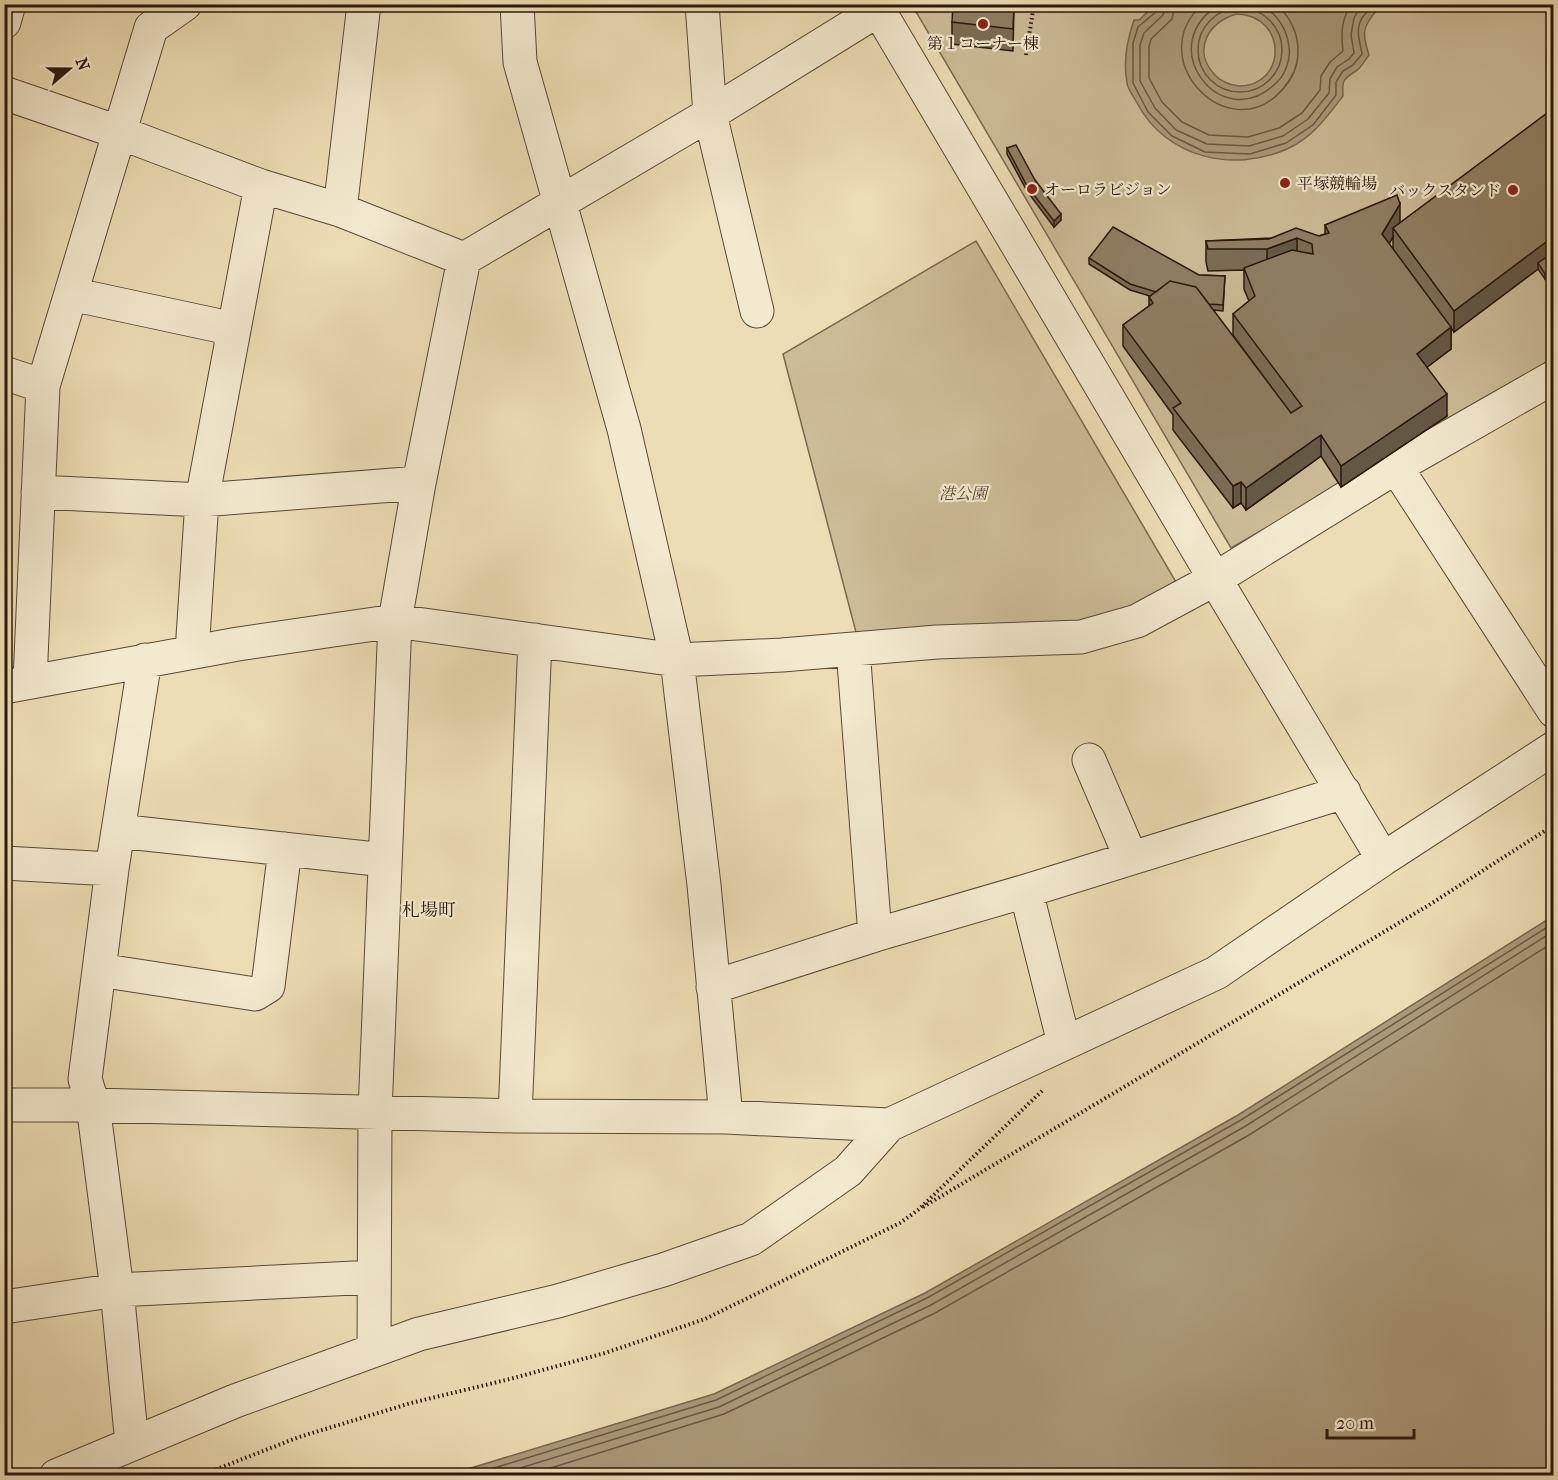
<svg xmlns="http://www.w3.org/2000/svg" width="1558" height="1480" viewBox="0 0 1558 1480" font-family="'IM FELL French Canon','Noto Serif JP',serif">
<rect width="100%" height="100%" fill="#edddb4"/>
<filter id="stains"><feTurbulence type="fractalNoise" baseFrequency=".00333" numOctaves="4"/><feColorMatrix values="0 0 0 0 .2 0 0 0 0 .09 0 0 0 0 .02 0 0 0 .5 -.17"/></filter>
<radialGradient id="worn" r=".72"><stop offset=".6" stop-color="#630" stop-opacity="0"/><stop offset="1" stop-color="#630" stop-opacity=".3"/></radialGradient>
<path fill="#ccbc97" stroke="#7b6a52" stroke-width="1.5" d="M 912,5 L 1553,5 L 1553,362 L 1231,548 Z
M 976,241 L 1176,582 L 1126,609 L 1074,626 L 857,636 L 783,354 Z"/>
<path fill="#ab9a7b" stroke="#77664f" stroke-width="1.5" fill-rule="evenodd" d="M 1373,4 L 1377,10 C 1362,27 1362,34 1369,55 C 1365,60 1361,68 1356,71 C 1343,79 1342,80 1343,96 C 1327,117 1312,138 1287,149 C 1233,173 1166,158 1137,103 C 1134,97 1128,90 1127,83 C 1123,62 1127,40 1134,20 L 1139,20 L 1155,5 ZM 1237,14 C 1288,16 1287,86 1239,86 C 1230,85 1220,81 1214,74 C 1192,50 1209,21 1237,14 Z
M 1553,916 L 1553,1475 L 448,1475 L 714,1394 L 925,1293 L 1238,1115 Z"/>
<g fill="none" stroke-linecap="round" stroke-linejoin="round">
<path stroke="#6a5944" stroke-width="1.5" d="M 1159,4 L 1157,11 L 1138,27 L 1133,43 L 1133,83 L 1148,112 L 1172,136 L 1205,152 L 1250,154 L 1286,143 L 1313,125 L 1336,95 L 1336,82 L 1343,71 L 1353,65 L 1362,54 C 1360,42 1355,30 1362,18 C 1366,12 1369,12 1369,4
M 1166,4 L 1163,15 L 1144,33 L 1140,45 L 1140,81 L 1155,108 L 1176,130 L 1207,144 L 1249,146 L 1283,136 L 1308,119 L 1329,93 L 1330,79 L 1337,67 L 1349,59 L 1354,53 L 1351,35 L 1354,18 L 1362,4
M 1175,4 L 1172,19 L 1151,39 L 1149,47 L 1149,78 L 1162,102 L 1182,122 L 1209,135 L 1248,137 L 1279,128 L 1302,113 L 1320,90 L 1321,76 L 1330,62 L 1343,51 C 1341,35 1341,18 1352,4
M 1203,4 C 1144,55 1220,142 1275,97 C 1286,87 1294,77 1297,62 C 1301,40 1293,19 1276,4
M 1221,4 C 1151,43 1220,136 1275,84 C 1285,76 1291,59 1289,47 C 1287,28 1276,12 1259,4
M1198 50a42 42 0 1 1 84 0a42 42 0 1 1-84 0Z
M 468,1476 L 716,1400 L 927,1298 L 1241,1120 L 1554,923
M 494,1476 L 719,1407 L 931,1305 L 1244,1127 L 1554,931
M 525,1476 L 724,1414 L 935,1313 L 1249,1135 L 1554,942"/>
<defs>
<path id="minor" d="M 517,4 L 520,62 L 624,429 L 677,660 L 704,885 L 726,1117
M 702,4 L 710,114 L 757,311
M 875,4 L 1215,579 L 1383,859
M 4,22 L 9,4
M 4,93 L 118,132 L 261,186 L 340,210 L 464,259
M 340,210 L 364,4
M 71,294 L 234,329
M 4,373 L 43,386
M 1396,467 L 1554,711
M 38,492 L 202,500 L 419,483
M 853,649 L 875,935
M 192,652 L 202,500 L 261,186
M 30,681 L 43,386 L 151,28 L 185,4
M 4,687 L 238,644 L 395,621 L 677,660 L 782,655 L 937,642 L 1081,637 L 1137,621 L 1215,579 L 1396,467 L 1554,377
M 1089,760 L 1131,858
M 118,831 L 385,860
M 4,863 L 112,869
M 1026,891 L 1064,1043
M 99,970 L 255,994 L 268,986 L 285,849
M 713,987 L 875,935 L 1026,891 L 1344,792
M 4,1105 L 93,1105 L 515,1116 L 726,1117 L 889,1125
M 515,1116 L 535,640
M 4,1307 L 117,1290 L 374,1277
M 374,1350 L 375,1112 L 395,621 L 419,483 L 464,259 L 710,114 L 878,10
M 132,1444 L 117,1290 L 93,1105 L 85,1079 L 112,869 L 145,660
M 56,1476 L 235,1401 L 419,1334 L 558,1301 L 663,1270 L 751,1239 L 848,1171 L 889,1125 L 1216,973 L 1383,859 L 1554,748"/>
</defs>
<use href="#minor" stroke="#5b4936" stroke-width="35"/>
<path stroke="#2a180c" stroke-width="4" stroke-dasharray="1.5 3" stroke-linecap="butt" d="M 1026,55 L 1034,4
M 923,1207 L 1429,905 L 1554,825
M 199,1476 L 299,1437 L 411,1403 L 510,1379 L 605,1353 L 705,1319 L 900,1223 L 918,1210 L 1043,1090"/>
<use href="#minor" stroke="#f3e9ce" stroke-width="33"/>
</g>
<path fill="#7b6c55" stroke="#2a180c" stroke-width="1.5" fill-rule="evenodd" d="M 1014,4 L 1013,51 L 952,44 L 952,22 Z
M 1554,108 L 1554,273 L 1545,279 L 1538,269 L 1454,332 L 1451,328 L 1451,349 L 1427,367 L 1447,416 L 1341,487 L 1321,456 L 1246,510 L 1241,503 L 1233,508 L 1173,430 L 1173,415 L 1123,346 L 1123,325 L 1149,306 L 1149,297 L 1150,296 L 1130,290 L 1089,264 L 1089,258 L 1199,275 L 1225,276 L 1223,311 L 1213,310 L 1280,399 L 1233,335 L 1233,314 L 1249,301 L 1244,289 L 1244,270 L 1208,271 L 1206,262 L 1206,241 L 1319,236 L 1325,234 L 1325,225 L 1400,223 ZM 1393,237 L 1393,250 L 1389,244 Z
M 1007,148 L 1035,180 L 1061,220 L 1054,227 L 1027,191 L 1007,154 Z"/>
<path fill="#645845" stroke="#2a180c" stroke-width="1.5" d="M 1400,204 L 1400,225 L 1393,228 L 1393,237 L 1382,256 L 1382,234 Z
M 1061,214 L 1061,220 L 1054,227 L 1054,221 Z
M 1554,236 L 1554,258 L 1538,263 L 1538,269 L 1454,332 L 1454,311 Z
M 1297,238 L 1297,260 L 1267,270 L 1267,249 Z
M 1554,267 L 1554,273 L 1545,279 L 1545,274 Z
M 1451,327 L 1451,349 L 1417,375 L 1417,354 Z
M 1447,394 L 1447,416 L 1341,487 L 1341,466 Z
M 1321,435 L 1321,456 L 1246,510 L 1246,488 Z
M 1241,482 L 1241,503 L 1233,508 L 1233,486 Z"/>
<path fill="#8f7e63" stroke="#2a180c" stroke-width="1.5" d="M 953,4 L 1014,4 L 1013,29 L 952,22 Z
M 1554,108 L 1554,236 L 1454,311 L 1393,228 Z
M 1016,145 L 1035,180 L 1061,214 L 1054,221 L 1027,186 L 1007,148 Z
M 1397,195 L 1400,204 L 1382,234 L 1451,327 L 1417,354 L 1447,394 L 1341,466 L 1321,435 L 1246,488 L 1241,482 L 1233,486 L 1173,408 L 1181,403 L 1123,325 L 1153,303 L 1149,297 L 1170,281 L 1196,287 L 1291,413 L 1302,406 L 1233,314 L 1255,296 L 1244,268 L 1292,250 L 1313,254 L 1312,244 L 1297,238 L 1267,249 L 1208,249 L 1206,241 L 1269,239 L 1296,228 L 1319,236 L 1329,233 L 1325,225 Z
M 1113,227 L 1199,275 L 1225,276 L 1223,305 L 1209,304 L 1196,287 L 1170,281 L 1156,292 L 1130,284 L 1089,258 Z
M 1554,252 L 1554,267 L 1545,274 L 1538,263 Z"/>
<g fill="#8f2418" stroke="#f3e9ce" stroke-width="2">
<circle cx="983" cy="24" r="6"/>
<circle cx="1285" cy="183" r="6"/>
<circle cx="1032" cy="189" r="6"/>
<circle cx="1513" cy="190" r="6"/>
</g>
<g text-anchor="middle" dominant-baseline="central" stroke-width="4.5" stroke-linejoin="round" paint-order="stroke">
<g font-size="16" fill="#2a180c" stroke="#f3e9ce" text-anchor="start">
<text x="983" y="43" text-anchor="middle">第１コーナー棟</text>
<text x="1297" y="183">平塚競輪場</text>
<text x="1044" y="189">オーロラビジョン</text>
<text x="1501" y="190" text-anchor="end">バックスタンド</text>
</g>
<g font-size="16" font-style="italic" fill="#5b4936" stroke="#f3e9ce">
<text x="963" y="493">港公園</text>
</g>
<g font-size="18" fill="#2a180c" stroke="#f3e9ce">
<text x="429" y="910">札場町</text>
</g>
</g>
<rect width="1558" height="1480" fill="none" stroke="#edddb4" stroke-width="24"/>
<rect x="6" y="6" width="1546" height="1468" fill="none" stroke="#2a180c" stroke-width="3"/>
<rect x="12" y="12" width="1534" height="1456" fill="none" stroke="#2a180c" stroke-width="1.5"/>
<g transform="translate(69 69) rotate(70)" stroke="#f3e9ce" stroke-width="4.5" paint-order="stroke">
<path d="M0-4.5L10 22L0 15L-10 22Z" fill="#2a180c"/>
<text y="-9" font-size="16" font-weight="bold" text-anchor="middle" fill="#2a180c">N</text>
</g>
<path d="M1327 1429v9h87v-9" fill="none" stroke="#2a180c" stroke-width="3"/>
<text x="1336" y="1429" font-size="18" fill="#2a180c" stroke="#f3e9ce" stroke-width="4.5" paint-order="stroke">20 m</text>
<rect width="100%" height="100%" filter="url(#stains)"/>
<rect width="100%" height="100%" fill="url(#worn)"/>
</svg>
